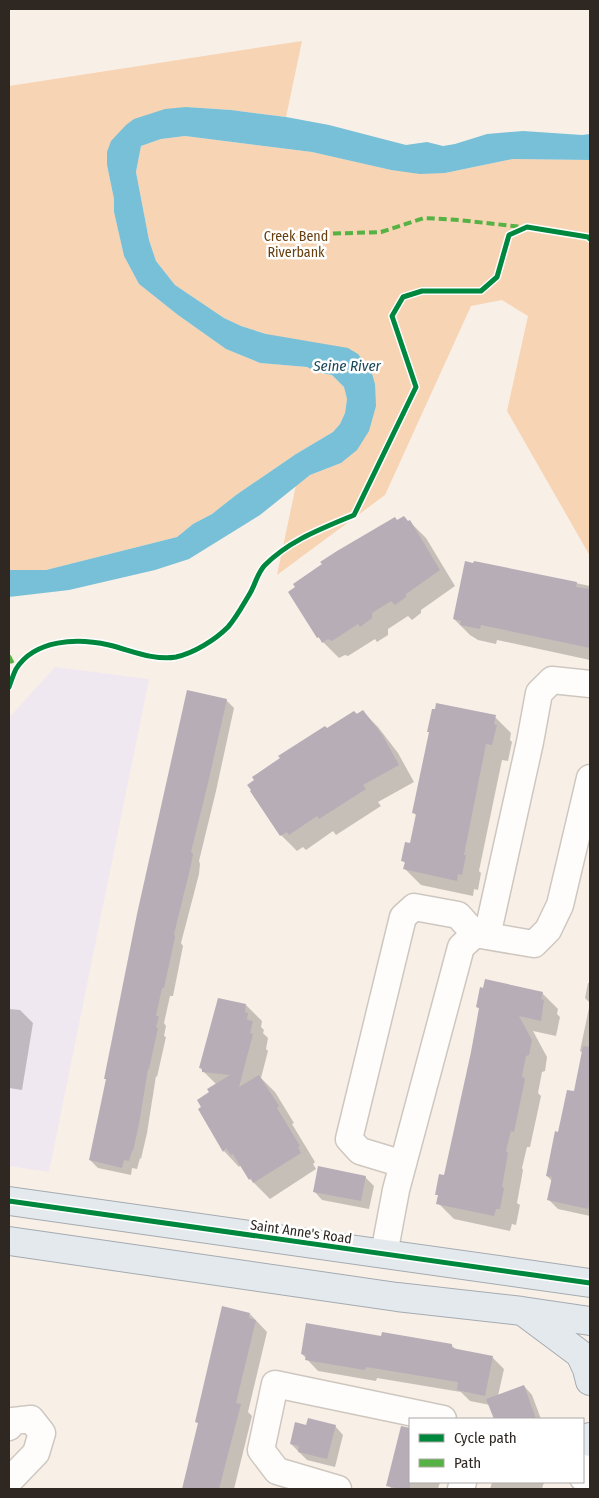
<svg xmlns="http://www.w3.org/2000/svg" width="599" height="1498" viewBox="0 0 599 1498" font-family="'Fira Sans Condensed',sans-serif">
<rect width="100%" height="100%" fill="#f8efe7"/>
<path fill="#f0e8f1" d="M 55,667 L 149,679 L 49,1172 L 9,1166 L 9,718 Z"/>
<path fill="#f7d4b3" d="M 302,41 L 286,117 L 231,110 L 186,107 L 107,165 L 114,199 L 114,212 L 124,256 L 139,284 L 178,315 L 226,349 L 260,363 L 307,367 L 317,372 L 332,375 L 344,387 L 347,399 L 345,413 L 340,424 L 333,432 L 296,454 L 236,495 L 212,514 L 193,524 L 177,537 L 46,570 L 9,570 L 9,86 Z
M 185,136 L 312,152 L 391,170 L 445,173 L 513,159 L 590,160 L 590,556 L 507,411 L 528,316 L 502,300 L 471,306 L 385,495 L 277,575 L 296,485 L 310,475 L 341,463 L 375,384 L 266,334 L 241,326 L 224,318 L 175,285 L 156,261 L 149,240 L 136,172 L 141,146 L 161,139 Z"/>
<path fill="#77c0d8" d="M 186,107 L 231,110 L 286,117 L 329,125 L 406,145 L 427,142 L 443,146 L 455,144 L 487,134 L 523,131 L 582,135 L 590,134 L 590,160 L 513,159 L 445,173 L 420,174 L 391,170 L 312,152 L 185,136 L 161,139 L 141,146 L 136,172 L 149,240 L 156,261 L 175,285 L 224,318 L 241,326 L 266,334 L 348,348 L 358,354 L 371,370 L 375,384 L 376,406 L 369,431 L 357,450 L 341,463 L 310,475 L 260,515 L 189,559 L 155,570 L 69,590 L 9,597 L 9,570 L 46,570 L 177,537 L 193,524 L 212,514 L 236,495 L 296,454 L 333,432 L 340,424 L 345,413 L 347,399 L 344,387 L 332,375 L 317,372 L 307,367 L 260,363 L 226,349 L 178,315 L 139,284 L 124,256 L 114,212 L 114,199 L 107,165 L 107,152 L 111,141 L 126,125 L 134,119 L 165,109 Z"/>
<path fill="#0003" d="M 397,522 L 410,522 L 426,538 L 455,586 L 421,610 L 421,613 L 412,620 L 408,616 L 388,629 L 388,635 L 377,642 L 375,639 L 348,656 L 345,655 L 339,658 L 318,637 Z
M 475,562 L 590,586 L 590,660 L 497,640 L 496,644 L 478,640 L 470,635 L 454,619 Z
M 226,700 L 234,708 L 216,791 L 199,861 L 200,864 L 199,874 L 181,943 L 183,946 L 173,996 L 170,996 L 164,1023 L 166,1026 L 164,1036 L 166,1037 L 157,1077 L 156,1076 L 147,1133 L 141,1159 L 140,1158 L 137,1169 L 132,1168 L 131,1175 L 98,1168 L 90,1160 Z
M 362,711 L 378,727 L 398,753 L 414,782 L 378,802 L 381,806 L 336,835 L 333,831 L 306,850 L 303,847 L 297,851 L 281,835 L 327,730 Z
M 495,717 L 511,733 L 510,740 L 512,742 L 508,761 L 502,760 L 479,871 L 481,873 L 478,890 L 474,889 L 473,896 L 421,885 L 405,869 L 406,864 L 402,860 L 411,845 L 417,816 L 413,812 Z
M 588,983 L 590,983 L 590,1216 L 558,1209 L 548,1199 L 552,1181 L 547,1176 L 559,1133 L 575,1092 L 583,1053 L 580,1051 L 590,1003 L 585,998 Z
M 542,993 L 558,1009 L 557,1014 L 560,1017 L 556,1036 L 533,1031 L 547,1057 L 545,1071 L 542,1072 L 538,1093 L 541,1096 L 530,1147 L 527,1147 L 522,1168 L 523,1170 L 517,1203 L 520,1205 L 516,1225 L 512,1224 L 510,1231 L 454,1219 L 438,1203 L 439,1197 L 437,1194 L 445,1177 L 472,1052 L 480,1009 L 477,1007 Z
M 246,1005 L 262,1021 L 261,1027 L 264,1030 L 263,1033 L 268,1038 L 266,1049 L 268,1051 L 261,1078 L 275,1092 L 294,1123 L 292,1124 L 315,1162 L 313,1164 L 316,1169 L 270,1199 L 250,1179 L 241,1165 L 239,1167 L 224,1151 L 211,1093 L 217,1085 L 200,1068 Z
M 9,1009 L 20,1010 L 33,1023 L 22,1090 L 9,1088 Z
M 365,1177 L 374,1186 L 369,1209 L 322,1200 L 314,1191 Z
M 250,1314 L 267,1332 L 248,1412 L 252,1416 L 234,1489 L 183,1489 L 199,1424 Z
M 382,1337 L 452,1346 L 457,1350 L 492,1357 L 504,1369 L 498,1396 L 524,1386 L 532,1395 L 541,1419 L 495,1419 L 490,1405 L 470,1401 L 461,1392 L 377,1378 L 376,1381 L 318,1371 L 302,1354 Z
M 307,1426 L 335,1426 L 343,1435 L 335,1467 L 307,1460 L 291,1444 Z
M 402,1427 L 410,1429 L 410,1482 L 440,1482 L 438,1489 L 392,1489 L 388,1485 Z
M 492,1482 L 544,1482 L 542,1489 L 490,1489 Z"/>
<path fill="#b7adb7" d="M 404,516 L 408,521 L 410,520 L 440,570 L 406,594 L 406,597 L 395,605 L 391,601 L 372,613 L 372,618 L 360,627 L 358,624 L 332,641 L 328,639 L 322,643 L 319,637 L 317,638 L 288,592 L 295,587 L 293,584 L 322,564 L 320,562 L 337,551 L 395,517 L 397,520 Z
M 465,561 L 473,563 L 474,561 L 577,582 L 576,587 L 590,589 L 590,648 L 481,625 L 480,629 L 460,625 L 461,621 L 453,619 Z
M 187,690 L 227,699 L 208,783 L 191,852 L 193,854 L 191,865 L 174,934 L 175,937 L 164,988 L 162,988 L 156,1016 L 159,1016 L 156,1027 L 158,1028 L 149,1069 L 148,1069 L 139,1124 L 133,1151 L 132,1151 L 129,1161 L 124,1160 L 122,1168 L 89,1160 L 106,1079 L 104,1079 L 137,914 Z
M 436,703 L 496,715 L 494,724 L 497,725 L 492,745 L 486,744 L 464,855 L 466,855 L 462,875 L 458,874 L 457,881 L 403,869 L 405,862 L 401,861 L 405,842 L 410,843 L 416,814 L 412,813 L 429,732 L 427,732 L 432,709 L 435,709 Z
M 363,710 L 383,736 L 399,765 L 363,785 L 366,789 L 319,819 L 317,816 L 289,835 L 287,832 L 280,836 L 250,791 L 251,790 L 247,785 L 254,780 L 252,777 L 280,758 L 278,756 L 325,726 L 327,728 L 354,711 L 357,714 Z
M 485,979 L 543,992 L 541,999 L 544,1000 L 541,1021 L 519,1016 L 532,1040 L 529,1055 L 526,1056 L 522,1076 L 525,1079 L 514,1132 L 511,1131 L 506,1151 L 508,1153 L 502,1187 L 504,1188 L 500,1209 L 496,1209 L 494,1216 L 436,1204 L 438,1195 L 435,1195 L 439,1174 L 444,1175 L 471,1052 L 479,1008 L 476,1007 L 480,987 L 483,988 Z
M 218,998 L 246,1004 L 245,1012 L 248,1013 L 247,1020 L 253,1021 L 250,1033 L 253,1034 L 239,1087 L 259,1075 L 279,1106 L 277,1108 L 300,1146 L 298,1147 L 301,1153 L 253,1183 L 251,1178 L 249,1180 L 233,1154 L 231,1155 L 226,1148 L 223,1152 L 198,1109 L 201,1107 L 197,1100 L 209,1092 L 207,1089 L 230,1075 L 202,1072 L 202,1068 L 199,1068 Z
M 583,1046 L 590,1047 L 590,1199 L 588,1209 L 547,1200 L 552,1177 L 546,1176 L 555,1131 L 558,1132 L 567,1090 L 574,1091 Z
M 318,1166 L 366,1176 L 361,1201 L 313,1192 Z
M 222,1306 L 250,1313 L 249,1318 L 256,1320 L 236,1403 L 241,1404 L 219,1489 L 182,1489 L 198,1423 L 195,1422 Z
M 306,1323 L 381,1336 L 382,1332 L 452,1344 L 452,1348 L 493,1356 L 485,1396 L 457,1390 L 458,1382 L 366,1367 L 365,1370 L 305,1360 L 306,1355 L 301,1354 Z
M 524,1385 L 536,1419 L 494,1419 L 486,1399 Z
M 308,1418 L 336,1425 L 327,1459 L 298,1452 L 299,1446 L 290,1444 L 295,1422 L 306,1425 Z
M 401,1426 L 410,1428 L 410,1489 L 402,1489 L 386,1486 Z"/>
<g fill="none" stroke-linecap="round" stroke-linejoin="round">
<defs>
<path id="minor" d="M 487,936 L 530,742 L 539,693 L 552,680 L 590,684
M 403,1164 L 360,1151 L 349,1139 L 403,917 L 414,907 L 458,915 L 475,934
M 384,1254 L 396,1190 L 461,947 L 475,934 L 534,944 L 548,930 L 560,905 L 590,778
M 9,1427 L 13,1421 L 31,1419 L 42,1433 L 36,1453 L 9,1481
M 583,1478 L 590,1440
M 338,1489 L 277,1471 L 261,1450 L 275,1384 L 443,1419
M 461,1489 L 463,1482"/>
<path id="major" d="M 9,1201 L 590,1283
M 9,1241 L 397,1297 L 522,1311 L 590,1321
M 525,1313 L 580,1354 L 587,1369 L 590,1381
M 590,1442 L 590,1437"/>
</defs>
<use href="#minor" stroke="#cec7c0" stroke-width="29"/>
<use href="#major" stroke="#a4abb1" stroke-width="30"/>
<use href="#minor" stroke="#fefdfb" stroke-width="26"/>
<use href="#major" stroke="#e4e9ed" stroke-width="28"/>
<path stroke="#56b245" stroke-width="4" stroke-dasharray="8 4" stroke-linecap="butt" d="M 321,234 L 381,232 L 424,218 L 459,220 L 522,227
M 9,656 L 16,670"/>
<defs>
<path id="cycleway" d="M 9,687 C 11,682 13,675 16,669 C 35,639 77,638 109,645 C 130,650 154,661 176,657 C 194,653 215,640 228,627 C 236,618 243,605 249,595 C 255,586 257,573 265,565 C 290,540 321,529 354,515 L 416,387 L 392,316 L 403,297 L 422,291 L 481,291 L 497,277 L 509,235 L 527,227 L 588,237 L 590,239
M 9,1201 L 590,1283"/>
</defs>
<use href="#cycleway" stroke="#fff" stroke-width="8"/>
<use href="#cycleway" stroke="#00873e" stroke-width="5"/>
</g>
<g text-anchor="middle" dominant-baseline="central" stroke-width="5" stroke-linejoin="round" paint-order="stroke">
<g font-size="14" fill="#673d0c" stroke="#fff">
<text x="296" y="236">Creek Bend<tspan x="296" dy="16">Riverbank</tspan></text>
</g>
<g font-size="14" fill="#2f2822" stroke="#fff">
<text transform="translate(301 1232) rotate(8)">Saint Anne's Road</text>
</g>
<g font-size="15" font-style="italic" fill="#1a4757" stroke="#fff">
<text x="347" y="366">Seine River</text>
</g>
</g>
<rect width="599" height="1498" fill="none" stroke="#2f2822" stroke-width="20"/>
<rect x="409" y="1418" width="175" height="65" fill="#ffffff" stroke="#aca9a7"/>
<rect x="419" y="1434" width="25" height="8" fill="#00873e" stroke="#aca9a7"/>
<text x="454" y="1443" font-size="15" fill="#2f2822">Cycle path</text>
<rect x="419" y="1459" width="25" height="8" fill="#56b245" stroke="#aca9a7"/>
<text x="454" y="1468" font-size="15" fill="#2f2822">Path</text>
</svg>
